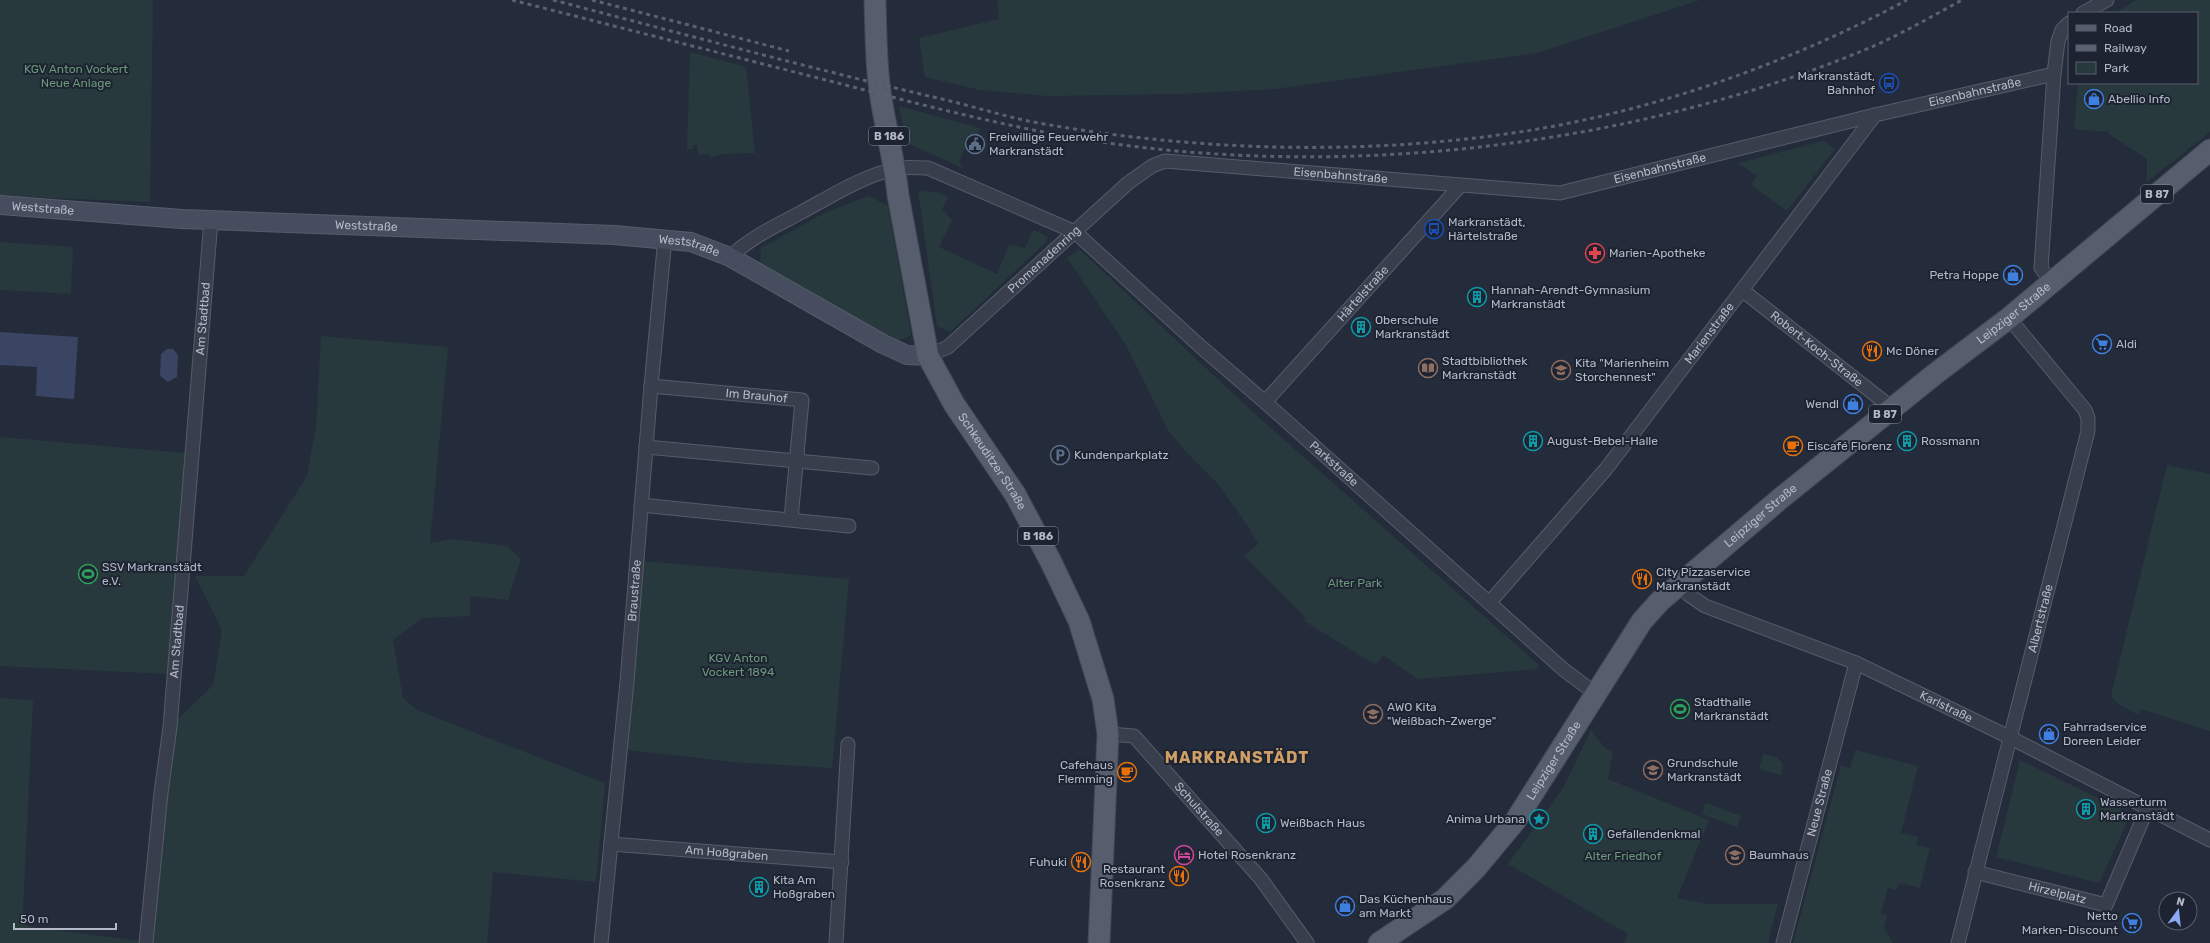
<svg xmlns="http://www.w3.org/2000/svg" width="2210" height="943" viewBox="0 0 2210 943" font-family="Rubik,sans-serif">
<rect width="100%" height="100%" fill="#242c3b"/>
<path fill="#27393d" d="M 0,0 L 153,0 L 150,202 L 0,196 Z
M 997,0 L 1700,0 L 1537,53 L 1275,89 L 1179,94 L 1047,96 L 980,90 L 925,77 L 919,38 L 999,19 Z
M 2136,0 L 2210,0 L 2210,132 L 2147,182 L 2147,159 L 2109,134 L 2108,132 L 2074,129 L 2078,83 L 2197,83 L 2197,13 L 2115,13 Z
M 690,52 L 746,67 L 755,153 L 721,154 L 711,158 L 711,155 L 698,154 L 697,145 L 693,145 L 693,149 L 687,150 Z
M 899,106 L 980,128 L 976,141 L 965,138 L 964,141 L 967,143 L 959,162 L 963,168 L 907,143 Z
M 1824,141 L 1835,149 L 1787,211 L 1751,185 L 1757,176 L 1738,163 Z
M 918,191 L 937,192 L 948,197 L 942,209 L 952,220 L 939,247 L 997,274 L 1009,245 L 1025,248 L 1033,230 L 1048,237 L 1045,243 L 950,332 L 937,326 Z
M 869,196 L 888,206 L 911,335 L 897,341 L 760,264 L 761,248 L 826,212 Z
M 0,242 L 73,247 L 71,294 L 0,290 Z
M 1079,249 L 1255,414 L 1539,665 L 1538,669 L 1418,679 L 1383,655 L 1376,665 L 1304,621 L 1306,618 L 1244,556 L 1258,544 L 1248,526 L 1217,483 L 1187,453 L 1168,430 L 1126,345 L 1067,258 Z
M 321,336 L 448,347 L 430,543 L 452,539 L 507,546 L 521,559 L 508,600 L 470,596 L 470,616 L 422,618 L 393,640 L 403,698 L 419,711 L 605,783 L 596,882 L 493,872 L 487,943 L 0,943 L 0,698 L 33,700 L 23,910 L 27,926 L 146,942 L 170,727 L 213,685 L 222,630 L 195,576 L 244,576 L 307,476 L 316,427 Z
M 0,437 L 185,453 L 168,674 L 0,666 Z
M 2167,465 L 2210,474 L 2210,731 L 2141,709 L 2138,715 L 2117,703 L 2111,696 Z
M 643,561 L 849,579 L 832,768 L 733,762 L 628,750 Z
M 1591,730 L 1605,748 L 1613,752 L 1608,779 L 1709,820 L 1677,898 L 1709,904 L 1778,904 L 1768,943 L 1624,943 L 1628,934 L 1508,864 L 1563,788 Z
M 1855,750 L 1918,766 L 1901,833 L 1918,837 L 1916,845 L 1930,848 L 1920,888 L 1899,883 L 1896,890 L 1888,888 L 1881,914 L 1887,915 L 1884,928 L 1893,943 L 1793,943 L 1841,765 L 1850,768 Z
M 1763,754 L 1777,757 L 1783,764 L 1781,775 L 1759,769 Z
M 2020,760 L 2131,814 L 2099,883 L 1996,857 Z
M 1706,803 L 1741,816 L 1737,827 L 1702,814 Z"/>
<path fill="#394562" d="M 0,332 L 78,337 L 74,399 L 36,396 L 37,367 L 0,365 Z
M 167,349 L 173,349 L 178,355 L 177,377 L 168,382 L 160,376 L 161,354 Z"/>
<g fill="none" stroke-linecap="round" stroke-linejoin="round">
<defs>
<g id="minor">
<path d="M 2083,13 L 2107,0"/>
<path id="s1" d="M 730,257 C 751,237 776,226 800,213 C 830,197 862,176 895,169 C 906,166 917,168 928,168 L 1075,232 L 1201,347 L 1265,402 L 1564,670 L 1595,693"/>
<path d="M 2051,281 L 2041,268 L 2054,74 L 2058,41 L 2062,30 L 2069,23"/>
<path id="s2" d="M 1742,290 L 1892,408"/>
<path id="s3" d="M 928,356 L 948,347 L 1128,183 L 1152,166 L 1165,161 L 1560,193 L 1875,115 L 2054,74"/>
<path id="s4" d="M 651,386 L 802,400 L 791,519"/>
<path id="s5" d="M 1265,402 L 1460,186"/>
<path d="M 646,447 L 872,468"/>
<path d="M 641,505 L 849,526"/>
<path id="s6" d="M 1680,583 L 1689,595 L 1705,606 L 1856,663 L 2009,737 L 2210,840"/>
<path id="s7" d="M 1490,602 L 1606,469 L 1875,115"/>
<path id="s8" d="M 1108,734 L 1134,736 L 1261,879 L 1307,943"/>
<path id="s9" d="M 611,844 L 842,862"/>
<path id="s10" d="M 1975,872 L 2106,905 L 2148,807"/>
<path id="s11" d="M 146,943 L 161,793 L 170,727 L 211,220"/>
<path id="s12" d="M 601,943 L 627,682 L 651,386 L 665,238"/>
<path d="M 836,943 L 848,744"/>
<path id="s13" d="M 1783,943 L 1856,663"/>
<path id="s14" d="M 1958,943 L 2088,431 L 2088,418 L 2085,410 L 2009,318"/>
</g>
<g id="secondary">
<path id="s15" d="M 0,205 L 182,219 L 614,235 L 691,242 L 730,257 L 883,344 L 907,355 L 928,356"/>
</g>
<g id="primary">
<path id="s16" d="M 875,0 C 876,35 876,70 882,104 C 887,135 895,164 898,195 L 928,356 L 954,404 L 1015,494 L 1051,562 L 1079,621 L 1103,699 L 1108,734 L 1099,943"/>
<path id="s17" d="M 1379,943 L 1445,899 L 1476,868 L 1516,820 L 1642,621 L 1660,601 L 1781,498 L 1935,374 L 2009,318 L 2210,150"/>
</g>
</defs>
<use href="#minor" stroke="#565c6a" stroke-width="15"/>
<use href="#secondary" stroke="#565c6a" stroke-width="20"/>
<use href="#primary" stroke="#414755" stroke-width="23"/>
<use href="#minor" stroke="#383e4c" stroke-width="13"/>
<use href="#secondary" stroke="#464d5e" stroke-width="18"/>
<use href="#primary" stroke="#565d6c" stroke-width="21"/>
<path stroke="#5a6172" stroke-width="3" stroke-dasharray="4 4" stroke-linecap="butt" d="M 512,0 C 614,26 716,52 818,78 C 907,101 997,125 1088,140 C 1341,180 1625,148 1862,51 C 1896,37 1929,18 1962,0
M 553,0 C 679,33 806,67 933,97 C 965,104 996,114 1028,121 C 1193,152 1372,157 1538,129 C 1665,107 1793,61 1907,0
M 592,0 L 789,51"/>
</g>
<defs>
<symbol id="bus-ring" viewBox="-11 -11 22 22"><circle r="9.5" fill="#1d2330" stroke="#1a4fb4" stroke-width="1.5"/><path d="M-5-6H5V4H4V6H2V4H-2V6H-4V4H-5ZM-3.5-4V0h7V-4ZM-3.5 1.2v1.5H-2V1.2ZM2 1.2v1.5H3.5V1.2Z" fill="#1a4fb4"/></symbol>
<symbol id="shop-ring" viewBox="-11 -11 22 22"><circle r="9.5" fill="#1d2330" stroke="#3f7fe0" stroke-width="1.5"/><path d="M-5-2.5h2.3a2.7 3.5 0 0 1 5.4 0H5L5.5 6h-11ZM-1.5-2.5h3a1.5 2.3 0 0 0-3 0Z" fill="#3f7fe0"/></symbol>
<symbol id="civic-ring" viewBox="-11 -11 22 22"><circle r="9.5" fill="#1d2330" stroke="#5c6f8a" stroke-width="1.5"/><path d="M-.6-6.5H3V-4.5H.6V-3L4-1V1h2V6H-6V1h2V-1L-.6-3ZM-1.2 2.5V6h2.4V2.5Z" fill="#5c6f8a"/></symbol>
<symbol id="pharmacy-ring" viewBox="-11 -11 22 22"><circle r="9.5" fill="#1d2330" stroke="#e0444e" stroke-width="1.5"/><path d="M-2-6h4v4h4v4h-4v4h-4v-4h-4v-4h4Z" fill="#e0444e"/></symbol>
<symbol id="building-ring" viewBox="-11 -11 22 22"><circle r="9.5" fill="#1d2330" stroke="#0f9aa8" stroke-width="1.5"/><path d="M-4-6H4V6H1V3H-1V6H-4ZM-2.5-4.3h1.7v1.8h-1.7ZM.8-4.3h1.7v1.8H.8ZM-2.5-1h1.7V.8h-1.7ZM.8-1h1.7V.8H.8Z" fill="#0f9aa8"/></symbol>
<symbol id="supermarket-ring" viewBox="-11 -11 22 22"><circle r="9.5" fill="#1d2330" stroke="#3f7fe0" stroke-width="1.5"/><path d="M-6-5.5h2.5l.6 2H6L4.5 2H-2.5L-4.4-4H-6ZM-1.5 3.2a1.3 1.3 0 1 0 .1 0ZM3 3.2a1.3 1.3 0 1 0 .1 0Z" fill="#3f7fe0"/></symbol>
<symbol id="restaurant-ring" viewBox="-11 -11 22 22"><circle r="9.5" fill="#1d2330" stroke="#e8710a" stroke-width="1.5"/><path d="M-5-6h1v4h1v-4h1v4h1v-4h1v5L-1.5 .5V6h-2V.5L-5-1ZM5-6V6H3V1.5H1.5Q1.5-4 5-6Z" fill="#e8710a"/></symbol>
<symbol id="library-ring" viewBox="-11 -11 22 22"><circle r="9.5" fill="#1d2330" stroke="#8d6e63" stroke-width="1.5"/><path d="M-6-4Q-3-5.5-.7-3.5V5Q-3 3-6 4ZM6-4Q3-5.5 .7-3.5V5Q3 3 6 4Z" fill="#8d6e63"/></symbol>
<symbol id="school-ring" viewBox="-11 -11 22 22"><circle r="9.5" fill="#1d2330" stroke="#8d6e63" stroke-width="1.5"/><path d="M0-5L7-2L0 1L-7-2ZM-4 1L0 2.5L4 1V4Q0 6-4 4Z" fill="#8d6e63"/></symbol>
<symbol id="cafe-ring" viewBox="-11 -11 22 22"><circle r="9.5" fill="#1d2330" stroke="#e8710a" stroke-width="1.5"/><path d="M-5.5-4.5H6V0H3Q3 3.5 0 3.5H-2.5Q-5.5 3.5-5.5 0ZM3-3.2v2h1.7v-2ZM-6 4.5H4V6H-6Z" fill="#e8710a"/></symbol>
<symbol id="parking-ring" viewBox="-11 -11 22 22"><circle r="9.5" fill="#1d2330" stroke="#5c6f8a" stroke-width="1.5"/><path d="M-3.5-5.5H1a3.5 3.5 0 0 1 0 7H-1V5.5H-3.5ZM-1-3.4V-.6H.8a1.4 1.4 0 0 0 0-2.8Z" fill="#5c6f8a"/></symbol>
<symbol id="stadium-ring" viewBox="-11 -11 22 22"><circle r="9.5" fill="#1d2330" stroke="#2e9e5b" stroke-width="1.5"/><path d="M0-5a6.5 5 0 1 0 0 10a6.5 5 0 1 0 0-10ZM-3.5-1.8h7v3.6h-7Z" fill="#2e9e5b"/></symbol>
<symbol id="sight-ring" viewBox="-11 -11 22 22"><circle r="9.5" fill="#1d2330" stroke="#0f9aa8" stroke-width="1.5"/><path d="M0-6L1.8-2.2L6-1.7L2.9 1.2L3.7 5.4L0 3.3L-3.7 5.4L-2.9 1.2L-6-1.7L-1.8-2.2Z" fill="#0f9aa8"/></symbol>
<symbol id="hotel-ring" viewBox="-11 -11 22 22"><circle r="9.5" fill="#1d2330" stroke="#d1479c" stroke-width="1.5"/><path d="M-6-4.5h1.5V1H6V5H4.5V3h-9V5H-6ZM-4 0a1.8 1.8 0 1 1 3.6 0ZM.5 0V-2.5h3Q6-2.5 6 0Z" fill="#d1479c"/></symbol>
</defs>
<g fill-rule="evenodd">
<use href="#bus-ring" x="1878" y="72" width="22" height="22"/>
<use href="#shop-ring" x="2083" y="88" width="22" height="22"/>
<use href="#civic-ring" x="964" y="133" width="22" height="22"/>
<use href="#bus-ring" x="1423" y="218" width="22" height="22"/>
<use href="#pharmacy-ring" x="1584" y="242" width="22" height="22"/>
<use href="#shop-ring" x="2002" y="264" width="22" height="22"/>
<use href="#building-ring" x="1466" y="286" width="22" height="22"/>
<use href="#building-ring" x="1350" y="316" width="22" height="22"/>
<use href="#supermarket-ring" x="2091" y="333" width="22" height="22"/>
<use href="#restaurant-ring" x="1861" y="340" width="22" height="22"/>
<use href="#library-ring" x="1417" y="357" width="22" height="22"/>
<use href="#school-ring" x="1550" y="359" width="22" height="22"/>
<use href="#shop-ring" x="1842" y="393" width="22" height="22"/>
<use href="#building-ring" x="1522" y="430" width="22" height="22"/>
<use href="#building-ring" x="1896" y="430" width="22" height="22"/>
<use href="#cafe-ring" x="1782" y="435" width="22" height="22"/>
<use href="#parking-ring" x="1049" y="444" width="22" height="22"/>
<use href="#stadium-ring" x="77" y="563" width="22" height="22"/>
<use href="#restaurant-ring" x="1631" y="568" width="22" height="22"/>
<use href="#stadium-ring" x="1669" y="698" width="22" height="22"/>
<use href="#school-ring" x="1362" y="703" width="22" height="22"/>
<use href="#shop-ring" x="2038" y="723" width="22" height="22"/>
<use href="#school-ring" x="1642" y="759" width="22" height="22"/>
<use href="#cafe-ring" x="1116" y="761" width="22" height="22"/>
<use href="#building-ring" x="2075" y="798" width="22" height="22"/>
<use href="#sight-ring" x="1528" y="808" width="22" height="22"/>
<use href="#building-ring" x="1255" y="812" width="22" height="22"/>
<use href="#building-ring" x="1582" y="823" width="22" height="22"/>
<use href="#hotel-ring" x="1173" y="844" width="22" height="22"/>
<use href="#school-ring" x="1724" y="844" width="22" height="22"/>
<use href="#restaurant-ring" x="1070" y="851" width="22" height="22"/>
<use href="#restaurant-ring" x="1168" y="865" width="22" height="22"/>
<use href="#building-ring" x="748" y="876" width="22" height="22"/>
<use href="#shop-ring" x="1334" y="895" width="22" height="22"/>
<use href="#supermarket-ring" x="2121" y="912" width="22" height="22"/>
</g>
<g text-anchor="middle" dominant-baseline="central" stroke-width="4" stroke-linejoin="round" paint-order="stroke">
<g fill="#1d2330" stroke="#868c9a" stroke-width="1">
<rect x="869" y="127" width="40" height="18" rx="3"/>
<rect x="2141" y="185" width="32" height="18" rx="3"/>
<rect x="1869" y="405" width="32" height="18" rx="3"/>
<rect x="1018" y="527" width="40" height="18" rx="3"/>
</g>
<g font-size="11" font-weight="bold" fill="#b3b9c7">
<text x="889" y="136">B 186</text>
<text x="2157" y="194">B 87</text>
<text x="1885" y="414">B 87</text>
<text x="1038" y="536">B 186</text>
</g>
<g font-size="12" fill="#6b977a" stroke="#1d2330">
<text x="76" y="69">KGV Anton Vockert<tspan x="76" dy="14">Neue Anlage</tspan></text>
<text x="1355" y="583">Alter Park</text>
<text x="738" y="658">KGV Anton<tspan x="738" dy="14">Vockert 1894</tspan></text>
<text x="1623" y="856">Alter Friedhof</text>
</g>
<g font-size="12" fill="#b3b9c7" stroke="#1d2330" text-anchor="start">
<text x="1875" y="76" text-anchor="end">Markranstädt,<tspan x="1875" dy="14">Bahnhof</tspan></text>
<text x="2108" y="99">Abellio Info</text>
<text x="989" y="137">Freiwillige Feuerwehr<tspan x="989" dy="14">Markranstädt</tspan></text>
<text x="1448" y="222">Markranstädt,<tspan x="1448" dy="14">Härtelstraße</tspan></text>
<text x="1609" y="253">Marien-Apotheke</text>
<text x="1999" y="275" text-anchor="end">Petra Hoppe</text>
<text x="1491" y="290">Hannah-Arendt-Gymnasium<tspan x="1491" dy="14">Markranstädt</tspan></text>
<text x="1375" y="320">Oberschule<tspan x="1375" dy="14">Markranstädt</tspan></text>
<text x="2116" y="344">Aldi</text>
<text x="1886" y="351">Mc Döner</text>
<text x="1442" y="361">Stadtbibliothek<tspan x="1442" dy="14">Markranstädt</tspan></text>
<text x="1575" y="363">Kita "Marienheim<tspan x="1575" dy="14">Storchennest"</tspan></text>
<text x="1839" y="404" text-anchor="end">Wendl</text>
<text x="1547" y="441">August-Bebel-Halle</text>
<text x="1921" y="441">Rossmann</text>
<text x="1807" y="446">Eiscafé Florenz</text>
<text x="1074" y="455">Kundenparkplatz</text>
<text x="102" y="567">SSV Markranstädt<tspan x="102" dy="14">e.V.</tspan></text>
<text x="1656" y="572">City Pizzaservice<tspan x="1656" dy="14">Markranstädt</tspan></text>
<text x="1694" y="702">Stadthalle<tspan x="1694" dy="14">Markranstädt</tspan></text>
<text x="1387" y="707">AWO Kita<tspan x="1387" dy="14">"Weißbach-Zwerge"</tspan></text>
<text x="2063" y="727">Fahrradservice<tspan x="2063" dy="14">Doreen Leider</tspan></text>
<text x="1667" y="763">Grundschule<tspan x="1667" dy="14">Markranstädt</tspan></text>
<text x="1113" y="765" text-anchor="end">Cafehaus<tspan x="1113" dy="14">Flemming</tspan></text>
<text x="2100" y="802">Wasserturm<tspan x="2100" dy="14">Markranstädt</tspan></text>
<text x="1525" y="819" text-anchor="end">Anima Urbana</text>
<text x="1280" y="823">Weißbach Haus</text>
<text x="1607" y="834">Gefallendenkmal</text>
<text x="1198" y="855">Hotel Rosenkranz</text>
<text x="1749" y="855">Baumhaus</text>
<text x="1067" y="862" text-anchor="end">Fuhuki</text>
<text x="1165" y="869" text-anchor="end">Restaurant<tspan x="1165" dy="14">Rosenkranz</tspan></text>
<text x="773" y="880">Kita Am<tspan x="773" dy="14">Hoßgraben</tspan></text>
<text x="1359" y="899">Das Küchenhaus<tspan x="1359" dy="14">am Markt</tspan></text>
<text x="2118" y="916" text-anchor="end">Netto<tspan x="2118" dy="14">Marken-Discount</tspan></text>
</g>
<g font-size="12" fill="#b3b9c7" stroke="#1d2330">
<text stroke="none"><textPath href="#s3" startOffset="1132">Eisenbahnstraße</textPath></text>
<text stroke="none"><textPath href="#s3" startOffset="808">Eisenbahnstraße</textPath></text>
<text stroke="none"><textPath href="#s3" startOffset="485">Eisenbahnstraße</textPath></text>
<text stroke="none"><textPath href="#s15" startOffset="43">Weststraße</textPath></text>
<text stroke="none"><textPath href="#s15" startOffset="367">Weststraße</textPath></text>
<text stroke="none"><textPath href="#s15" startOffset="691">Weststraße</textPath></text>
<text stroke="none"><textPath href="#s3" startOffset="152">Promenadenring</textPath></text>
<text stroke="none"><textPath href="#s5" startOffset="146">Härtelstraße</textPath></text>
<text stroke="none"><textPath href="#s17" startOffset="904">Leipziger Straße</textPath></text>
<text stroke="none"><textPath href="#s11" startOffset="627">Am Stadtbad</textPath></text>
<text stroke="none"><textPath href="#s7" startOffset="347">Marienstraße</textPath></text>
<text stroke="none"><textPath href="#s2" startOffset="95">Robert-Koch-Straße</textPath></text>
<text stroke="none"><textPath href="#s4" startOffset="106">Im Brauhof</textPath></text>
<text stroke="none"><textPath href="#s16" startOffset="484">Schkeuditzer Straße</textPath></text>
<text stroke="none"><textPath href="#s1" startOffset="729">Parkstraße</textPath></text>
<text stroke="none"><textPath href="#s17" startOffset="580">Leipziger Straße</textPath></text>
<text stroke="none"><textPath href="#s12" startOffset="354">Braustraße</textPath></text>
<text stroke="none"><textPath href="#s14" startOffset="335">Albertstraße</textPath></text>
<text stroke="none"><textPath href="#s11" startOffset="303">Am Stadtbad</textPath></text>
<text stroke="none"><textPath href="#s6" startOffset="296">Karlstraße</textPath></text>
<text stroke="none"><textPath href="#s17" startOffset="256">Leipziger Straße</textPath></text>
<text stroke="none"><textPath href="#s13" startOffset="145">Neue Straße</textPath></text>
<text stroke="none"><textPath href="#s8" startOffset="124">Schulstraße</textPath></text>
<text stroke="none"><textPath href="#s9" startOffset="116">Am Hoßgraben</textPath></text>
<text stroke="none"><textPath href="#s10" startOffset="85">Hirzelplatz</textPath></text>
</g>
<g font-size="16" font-weight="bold" letter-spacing="1" fill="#d09f66" stroke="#1d2330">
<text x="1237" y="757">MARKRANSTÄDT</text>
</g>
</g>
<rect x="2068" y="12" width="130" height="72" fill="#1d2330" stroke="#595f6c"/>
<rect x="2076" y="25" width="20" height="6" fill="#565d6c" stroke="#595f6c"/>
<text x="2104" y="32" font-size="12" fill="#b3b9c7">Road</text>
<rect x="2076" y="45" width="20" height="6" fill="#5a6172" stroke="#595f6c"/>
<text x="2104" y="52" font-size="12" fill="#b3b9c7">Railway</text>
<rect x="2076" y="62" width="20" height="12" fill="#27393d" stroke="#595f6c"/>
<text x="2104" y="72" font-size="12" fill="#b3b9c7">Park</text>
<g transform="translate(2178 911) rotate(15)"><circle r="19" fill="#1d2330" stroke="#595f6c"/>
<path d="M0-3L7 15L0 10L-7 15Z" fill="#8ca9f3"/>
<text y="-6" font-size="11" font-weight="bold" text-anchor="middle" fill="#b3b9c7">N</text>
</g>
<path d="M14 923v6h102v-6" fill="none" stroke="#b3b9c7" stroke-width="2"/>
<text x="20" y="923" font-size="12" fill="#b3b9c7" stroke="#1d2330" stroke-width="3" paint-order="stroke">50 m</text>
</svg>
